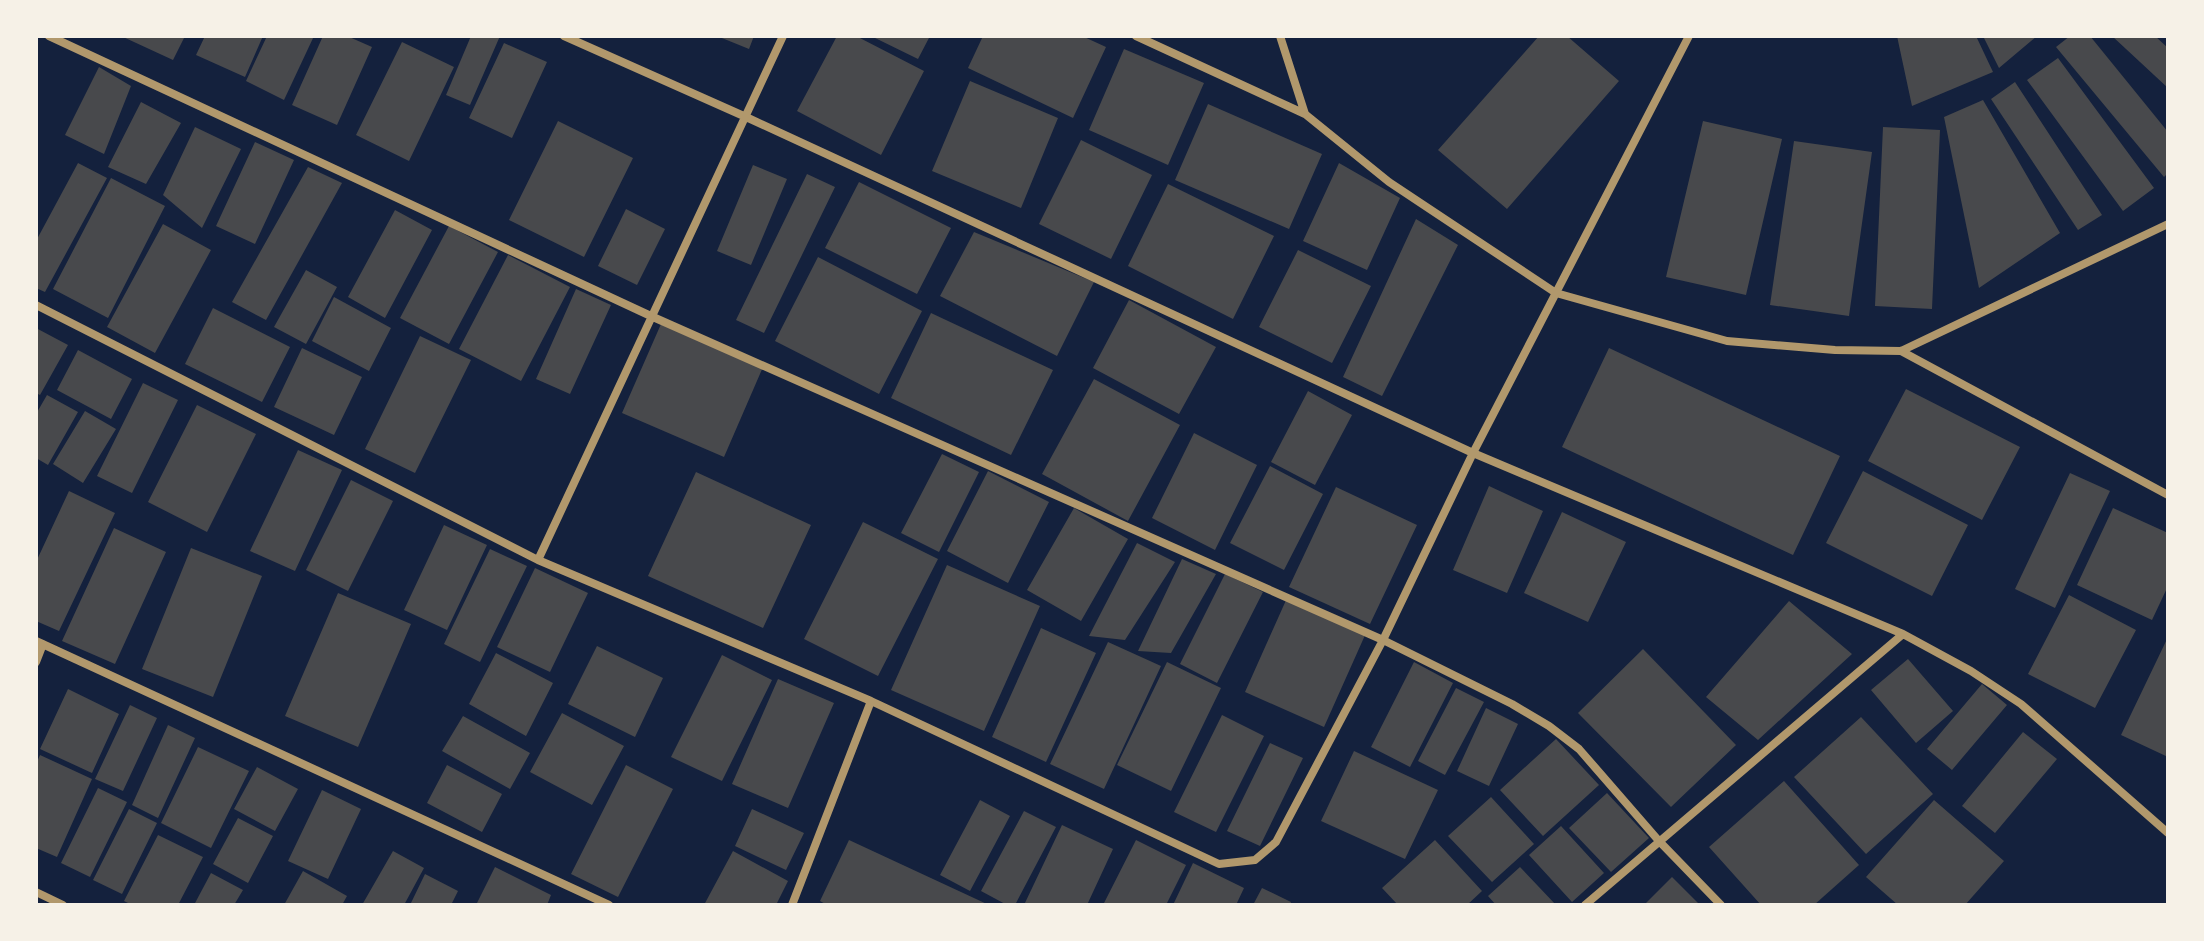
<svg xmlns="http://www.w3.org/2000/svg" width="2204" height="941" viewBox="0 0 2204 941" font-family="Inter,sans-serif">
<rect width="100%" height="100%" fill="#14213d"/>
<path fill="#48494c" d="M 121,36 L 185,36 L 173,60 Z
M 205,36 L 263,36 L 245,77 L 196,55 Z
M 267,36 L 314,36 L 284,100 L 246,81 Z
M 323,36 L 347,36 L 372,47 L 337,125 L 292,105 Z
M 471,36 L 500,36 L 470,105 L 446,95 Z
M 717,36 L 754,36 L 749,49 Z
M 837,36 L 856,36 L 924,71 L 881,155 L 797,111 Z
M 871,36 L 930,36 L 918,59 Z
M 983,36 L 1082,36 L 1106,47 L 1073,118 L 968,68 Z
M 1539,36 L 1567,36 L 1619,81 L 1507,209 L 1438,150 Z
M 1897,36 L 1976,36 L 1993,72 L 1912,106 Z
M 1983,36 L 2037,36 L 1999,68 Z
M 2070,36 L 2090,36 L 2168,132 L 2168,173 L 2164,177 L 2056,47 Z
M 2112,36 L 2155,36 L 2168,48 L 2168,88 Z
M 402,42 L 454,67 L 409,161 L 356,135 Z
M 504,43 L 547,62 L 512,138 L 469,118 Z
M 1124,49 L 1204,83 L 1168,165 L 1089,130 Z
M 2058,58 L 2154,188 L 2123,211 L 2027,80 Z
M 99,67 L 131,86 L 104,154 L 65,135 Z
M 970,81 L 1058,118 L 1021,208 L 932,171 Z
M 2015,82 L 2102,215 L 2078,230 L 1991,99 Z
M 1983,100 L 2060,233 L 1979,288 L 1944,117 Z
M 141,102 L 181,123 L 146,184 L 108,167 Z
M 1208,104 L 1322,154 L 1289,229 L 1175,180 Z
M 558,121 L 633,158 L 584,257 L 509,220 Z
M 1703,121 L 1782,139 L 1746,295 L 1666,277 Z
M 195,127 L 241,149 L 202,228 L 163,195 Z
M 1883,127 L 1940,130 L 1932,309 L 1875,306 Z
M 1081,140 L 1152,175 L 1111,259 L 1039,224 Z
M 1794,141 L 1872,152 L 1849,316 L 1770,305 Z
M 255,142 L 294,160 L 255,244 L 216,226 Z
M 78,163 L 107,178 L 45,292 L 36,288 L 36,241 Z
M 1339,163 L 1400,198 L 1367,270 L 1303,241 Z
M 753,165 L 787,179 L 751,265 L 717,251 Z
M 308,167 L 342,183 L 266,320 L 232,302 Z
M 807,174 L 835,187 L 764,333 L 736,320 Z
M 111,178 L 165,206 L 108,318 L 53,289 Z
M 859,182 L 951,228 L 917,294 L 825,248 Z
M 1168,184 L 1274,236 L 1233,319 L 1128,266 Z
M 626,209 L 665,229 L 637,285 L 598,266 Z
M 395,210 L 432,230 L 385,318 L 348,297 Z
M 1416,219 L 1458,245 L 1382,396 L 1343,377 Z
M 163,224 L 211,250 L 155,353 L 107,327 Z
M 449,226 L 498,252 L 449,344 L 400,318 Z
M 974,232 L 1094,282 L 1057,356 L 940,296 Z
M 1298,250 L 1371,286 L 1332,363 L 1259,327 Z
M 508,255 L 570,287 L 521,381 L 459,349 Z
M 818,257 L 922,311 L 879,394 L 775,341 Z
M 306,270 L 337,287 L 306,344 L 274,327 Z
M 576,289 L 611,305 L 570,394 L 536,379 Z
M 334,297 L 391,328 L 369,371 L 312,341 Z
M 1129,300 L 1216,347 L 1179,414 L 1093,368 Z
M 213,308 L 290,347 L 262,402 L 185,364 Z
M 931,313 L 1053,370 L 1011,455 L 891,398 Z
M 661,324 L 763,367 L 724,457 L 622,413 Z
M 36,328 L 68,345 L 40,395 L 36,393 Z
M 420,336 L 471,360 L 415,473 L 365,449 Z
M 302,348 L 362,377 L 334,435 L 274,407 Z
M 1609,348 L 1840,456 L 1793,555 L 1562,447 Z
M 78,350 L 132,379 L 111,419 L 57,390 Z
M 1094,379 L 1180,425 L 1128,521 L 1042,474 Z
M 143,383 L 178,400 L 132,493 L 97,476 Z
M 1906,389 L 2020,447 L 1982,520 L 1868,461 Z
M 1308,391 L 1352,415 L 1315,485 L 1271,462 Z
M 47,395 L 78,412 L 48,465 L 36,458 L 36,414 Z
M 197,405 L 256,434 L 207,532 L 148,502 Z
M 85,411 L 116,429 L 83,483 L 53,464 Z
M 1194,433 L 1257,465 L 1215,550 L 1152,518 Z
M 298,450 L 342,470 L 295,571 L 250,551 Z
M 942,454 L 979,472 L 939,552 L 901,533 Z
M 1270,466 L 1323,494 L 1284,570 L 1230,543 Z
M 988,471 L 1049,502 L 1008,583 L 947,551 Z
M 1863,471 L 1968,525 L 1932,596 L 1826,543 Z
M 696,472 L 811,525 L 763,628 L 648,576 Z
M 2070,473 L 2110,491 L 2055,608 L 2015,589 Z
M 351,480 L 393,501 L 348,591 L 306,570 Z
M 1489,486 L 1543,511 L 1507,593 L 1453,570 Z
M 1336,487 L 1417,525 L 1370,624 L 1289,587 Z
M 69,491 L 115,513 L 59,631 L 36,621 L 36,562 Z
M 1074,508 L 1128,539 L 1081,621 L 1027,590 Z
M 2113,508 L 2168,533 L 2168,586 L 2152,620 L 2077,585 Z
M 1562,512 L 1626,542 L 1588,622 L 1524,593 Z
M 863,522 L 938,559 L 878,676 L 804,639 Z
M 444,525 L 487,545 L 447,630 L 404,610 Z
M 114,528 L 166,552 L 115,664 L 62,641 Z
M 1137,543 L 1175,562 L 1125,640 L 1089,636 Z
M 191,548 L 262,576 L 213,697 L 142,669 Z
M 490,549 L 527,566 L 480,662 L 444,644 Z
M 1182,559 L 1216,574 L 1171,653 L 1138,651 Z
M 947,565 L 1040,606 L 984,731 L 891,690 Z
M 535,568 L 588,593 L 550,672 L 497,647 Z
M 1225,574 L 1263,592 L 1217,683 L 1180,664 Z
M 338,593 L 411,624 L 358,747 L 285,716 Z
M 2069,595 L 2136,630 L 2095,708 L 2028,674 Z
M 1287,598 L 1366,633 L 1324,727 L 1245,692 Z
M 1789,601 L 1852,654 L 1758,740 L 1706,697 Z
M 1041,628 L 1096,653 L 1046,762 L 992,737 Z
M 2168,637 L 2168,757 L 2121,735 Z
M 1108,642 L 1161,666 L 1104,789 L 1050,764 Z
M 597,646 L 663,678 L 635,737 L 568,704 Z
M 1643,649 L 1736,745 L 1671,807 L 1578,713 Z
M 496,653 L 553,683 L 526,736 L 469,704 Z
M 722,655 L 772,680 L 722,781 L 671,757 Z
M 1908,659 L 1953,711 L 1916,743 L 1871,690 Z
M 1167,662 L 1221,688 L 1171,791 L 1117,765 Z
M 1414,662 L 1453,683 L 1410,767 L 1371,747 Z
M 778,679 L 834,703 L 788,808 L 732,784 Z
M 1982,684 L 2007,705 L 1952,770 L 1927,749 Z
M 1456,688 L 1484,702 L 1445,775 L 1418,761 Z
M 68,689 L 119,714 L 92,773 L 40,749 Z
M 130,705 L 157,718 L 123,791 L 95,779 Z
M 1486,708 L 1518,724 L 1489,786 L 1457,771 Z
M 562,713 L 624,746 L 592,805 L 530,772 Z
M 1222,715 L 1264,736 L 1216,832 L 1174,812 Z
M 463,716 L 530,753 L 510,789 L 442,751 Z
M 1861,717 L 1933,794 L 1866,854 L 1794,777 Z
M 168,725 L 195,738 L 158,818 L 132,805 Z
M 2023,732 L 2057,759 L 1995,833 L 1962,806 Z
M 1556,739 L 1599,785 L 1543,836 L 1500,790 Z
M 1270,743 L 1303,758 L 1260,846 L 1227,831 Z
M 198,747 L 249,771 L 211,848 L 161,823 Z
M 1354,751 L 1438,790 L 1405,859 L 1321,821 Z
M 40,755 L 92,779 L 57,857 L 36,848 L 36,764 Z
M 447,765 L 502,794 L 482,832 L 427,803 Z
M 626,765 L 673,789 L 618,897 L 571,874 Z
M 257,767 L 298,789 L 275,831 L 234,809 Z
M 1784,781 L 1859,865 L 1814,905 L 1761,905 L 1709,847 Z
M 98,788 L 127,802 L 90,877 L 61,863 Z
M 322,790 L 361,809 L 328,879 L 288,861 Z
M 1607,793 L 1649,838 L 1611,872 L 1569,828 Z
M 1491,797 L 1534,844 L 1492,882 L 1448,836 Z
M 980,800 L 1010,816 L 970,891 L 940,875 Z
M 1934,800 L 2004,861 L 1965,905 L 1898,905 L 1866,877 Z
M 129,809 L 157,823 L 122,894 L 93,880 Z
M 752,809 L 804,833 L 786,870 L 735,846 Z
M 1024,811 L 1056,827 L 1015,905 L 1007,905 L 981,891 Z
M 238,818 L 273,836 L 248,883 L 213,864 Z
M 1062,825 L 1113,849 L 1087,905 L 1024,905 Z
M 1561,826 L 1604,873 L 1572,902 L 1529,855 Z
M 158,835 L 203,857 L 178,905 L 132,905 L 124,901 Z
M 849,840 L 989,905 L 827,905 L 820,901 Z
M 1136,840 L 1186,865 L 1166,905 L 1103,905 Z
M 1435,840 L 1482,891 L 1467,905 L 1398,905 L 1382,888 Z
M 393,851 L 424,868 L 404,905 L 362,905 Z
M 733,851 L 788,881 L 776,905 L 704,905 Z
M 1193,863 L 1244,888 L 1236,905 L 1173,905 Z
M 495,867 L 551,895 L 547,905 L 476,905 Z
M 1520,867 L 1556,905 L 1496,905 L 1488,896 Z
M 303,871 L 347,896 L 342,905 L 284,905 Z
M 211,873 L 243,890 L 234,905 L 194,905 Z
M 425,874 L 458,891 L 451,905 L 410,905 Z
M 1672,877 L 1700,905 L 1644,905 Z
M 1262,888 L 1291,902 L 1290,905 L 1253,905 Z"/>
<g fill="none" stroke-linecap="round" stroke-linejoin="round">
<path stroke="#b1986c" stroke-width="8" d="M 49,36 L 653,317 L 1383,640 L 1512,704 L 1549,726 L 1579,749 L 1659,841 L 1721,905
M 564,36 L 746,117 L 1473,453 L 1903,634 L 1971,671 L 2021,704 L 2168,833
M 1136,36 L 1305,114
M 1280,36 L 1305,114 L 1389,182 L 1556,293 L 1727,341 L 1835,350 L 1901,351 L 2168,224
M 36,305 L 538,560 L 871,701 L 1219,864 L 1255,860 L 1276,842 L 1383,640 L 1473,453 L 1689,36
M 1901,351 L 2168,495
M 538,560 L 783,36
M 36,641 L 609,905
M 36,662 L 43,644
M 36,892 L 63,905
M 792,905 L 871,701
M 1585,905 L 1903,634"/>
</g>
<rect width="2204" height="941" fill="none" stroke="#f6f1e7" stroke-width="76"/>
</svg>
